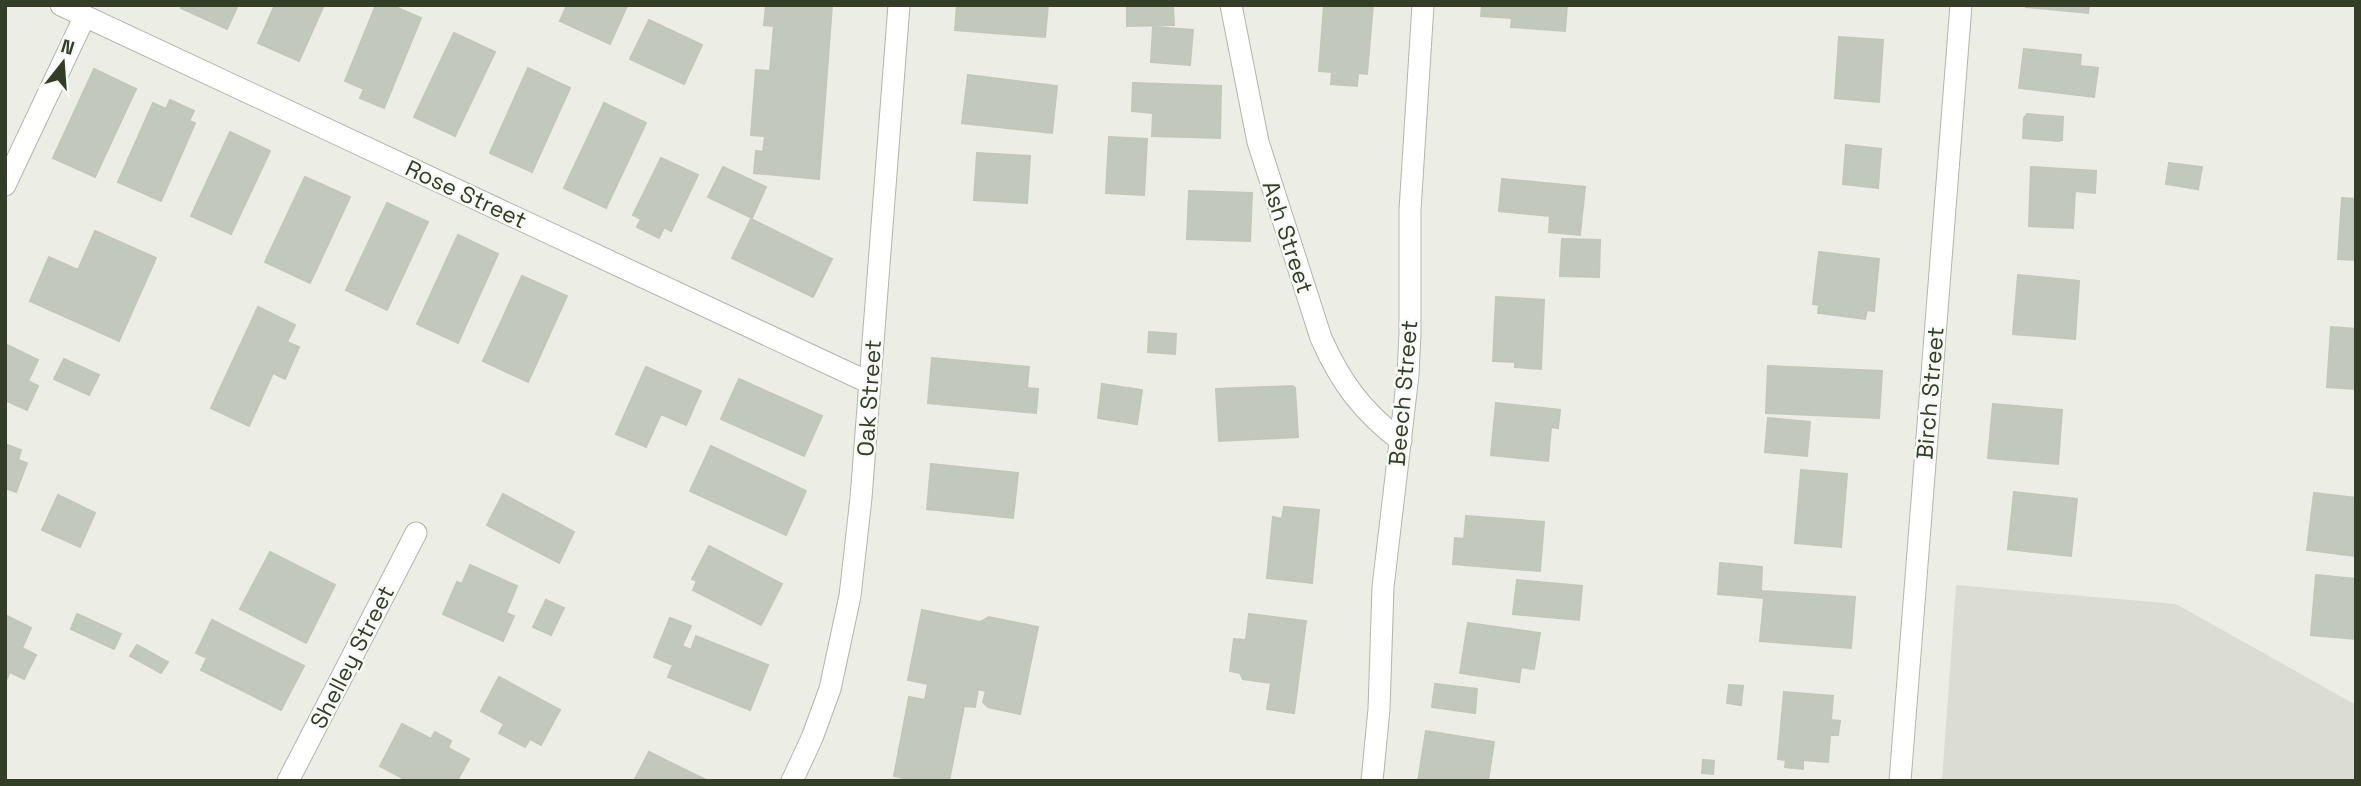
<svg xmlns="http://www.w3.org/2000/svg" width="2361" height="786" viewBox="0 0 2361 786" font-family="'Space Grotesk',sans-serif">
<rect width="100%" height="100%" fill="#eceee6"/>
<path fill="#dbddd4" d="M 1956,585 L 2176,604 L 2356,705 L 2356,781 L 1942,780 Z"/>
<path fill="#c3c8bc" stroke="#c2c7b9" stroke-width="2" d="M 183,5 L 238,5 L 227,29 L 181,8 Z
M 275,5 L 324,5 L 299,61 L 258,43 Z
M 376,5 L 391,5 L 421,18 L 384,108 L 360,98 L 364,89 L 345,81 Z
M 567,5 L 624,5 L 627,6 L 610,44 L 560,21 Z
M 775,5 L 832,5 L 819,179 L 754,173 L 756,151 L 763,152 L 765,136 L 751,135 L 756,70 L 770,71 L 774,26 L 764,25 L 766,6 Z
M 957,5 L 1048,5 L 1045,37 L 955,30 Z
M 1127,5 L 1173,5 L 1174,25 L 1127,26 Z
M 1324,5 L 1373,5 L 1367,74 L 1358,73 L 1357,86 L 1331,84 L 1332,72 L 1319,71 Z
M 1482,5 L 1567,5 L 1565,31 L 1511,27 L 1512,18 L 1481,16 Z
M 2026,5 L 2089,5 L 2088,13 L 2026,7 Z
M 649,20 L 702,45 L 684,84 L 630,59 Z
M 1153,27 L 1193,30 L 1190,65 L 1151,62 Z
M 454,33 L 495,52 L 455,136 L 414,117 Z
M 1839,37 L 1883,40 L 1879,102 L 1835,98 Z
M 2024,49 L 2081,55 L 2080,66 L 2098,68 L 2094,97 L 2019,88 Z
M 528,68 L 570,88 L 532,172 L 490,153 Z
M 94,69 L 136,89 L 95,177 L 53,158 Z
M 968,75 L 1057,86 L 1052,133 L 962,123 Z
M 1133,83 L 1221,86 L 1220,138 L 1152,136 L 1153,113 L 1132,111 Z
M 170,100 L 194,111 L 189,121 L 195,123 L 161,201 L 118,182 L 153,103 L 166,109 Z
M 604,103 L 646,123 L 606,208 L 564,188 Z
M 2027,114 L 2063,117 L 2062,140 L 2059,141 L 2023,138 L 2024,118 Z
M 230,132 L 270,151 L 231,234 L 191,216 Z
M 1109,137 L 1147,139 L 1144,195 L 1106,193 Z
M 1846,145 L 1881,149 L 1878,188 L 1843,184 Z
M 977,153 L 1030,156 L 1027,203 L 974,200 Z
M 661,158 L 698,175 L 671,231 L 664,227 L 659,238 L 637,227 L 641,219 L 633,215 Z
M 2169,163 L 2202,167 L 2198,189 L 2166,184 Z
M 723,167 L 766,187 L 752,218 L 708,197 Z
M 2031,167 L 2096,171 L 2095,193 L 2075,191 L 2073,228 L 2029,226 Z
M 305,177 L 350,197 L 310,283 L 265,262 Z
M 1502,179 L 1585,187 L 1580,235 L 1549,232 L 1550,216 L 1499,211 Z
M 1189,191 L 1252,193 L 1250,241 L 1187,239 Z
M 2342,198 L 2356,199 L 2356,260 L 2338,259 Z
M 387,203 L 428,222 L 387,310 L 346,290 Z
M 751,219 L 832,259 L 813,297 L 732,258 Z
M 95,231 L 156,258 L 119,341 L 30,301 L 49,257 L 78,270 Z
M 458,235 L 498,254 L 458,343 L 417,324 Z
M 1562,239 L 1600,240 L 1599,277 L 1560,276 Z
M 1819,252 L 1879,259 L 1874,311 L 1867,310 L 1865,319 L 1818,313 L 1819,305 L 1813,304 Z
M 2018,275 L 2079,281 L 2075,339 L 2013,334 Z
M 522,276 L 567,296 L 528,382 L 483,361 Z
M 1496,297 L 1544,300 L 1541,369 L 1515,367 L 1515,362 L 1493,361 Z
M 258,307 L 295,325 L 287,342 L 299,347 L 285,379 L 273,373 L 249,426 L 211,408 Z
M 2331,327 L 2356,329 L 2356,389 L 2327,387 Z
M 1149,332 L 1176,334 L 1175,354 L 1148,352 Z
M 5,344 L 38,360 L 28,381 L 38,386 L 27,410 L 5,400 Z
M 932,358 L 1029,367 L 1027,388 L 1038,389 L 1036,413 L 928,403 Z
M 64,359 L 99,375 L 89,395 L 54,379 Z
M 1768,366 L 1882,371 L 1879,418 L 1766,413 Z
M 646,367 L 701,391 L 686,425 L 661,414 L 646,447 L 616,434 Z
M 739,379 L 822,416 L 804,456 L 721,419 Z
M 1102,384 L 1142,390 L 1137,424 L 1098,418 Z
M 1293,386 L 1295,388 L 1298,437 L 1219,441 L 1216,389 Z
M 1496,403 L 1560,410 L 1558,428 L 1551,427 L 1548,461 L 1491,455 Z
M 1993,404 L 2062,410 L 2058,464 L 1988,458 Z
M 1768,418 L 1810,422 L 1807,456 L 1765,452 Z
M 5,444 L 21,450 L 18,460 L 27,463 L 16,492 L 5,488 Z
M 711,446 L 806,491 L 786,535 L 690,491 Z
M 931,464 L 1018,473 L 1013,518 L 927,509 Z
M 1801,470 L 1847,474 L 1841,547 L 1795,543 Z
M 2014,492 L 2077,499 L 2071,556 L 2008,549 Z
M 2314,493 L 2356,498 L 2356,556 L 2307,550 Z
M 503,494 L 574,532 L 559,563 L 487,525 Z
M 58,495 L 95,513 L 80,547 L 42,530 Z
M 1284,507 L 1319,510 L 1312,583 L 1267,578 L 1273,517 L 1282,519 Z
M 1466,516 L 1544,522 L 1540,571 L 1453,564 L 1455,538 L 1464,539 Z
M 709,546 L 782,584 L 761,625 L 693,590 L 697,581 L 692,579 Z
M 270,552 L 335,585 L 306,643 L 240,609 Z
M 1720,563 L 1762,567 L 1761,591 L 1855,597 L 1851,648 L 1760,641 L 1764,598 L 1718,594 Z
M 470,565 L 517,586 L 506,613 L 514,616 L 503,641 L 443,614 L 457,582 L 462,584 Z
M 2316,575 L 2356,579 L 2356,639 L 2311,635 Z
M 1517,580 L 1582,586 L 1579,620 L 1513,614 Z
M 546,600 L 564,608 L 551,635 L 533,627 Z
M 922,610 L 980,622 L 989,617 L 1038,627 L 1020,714 L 988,707 L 983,702 L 986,691 L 978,689 L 975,707 L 964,706 L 949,781 L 918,781 L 894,776 L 909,697 L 925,700 L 928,684 L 908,680 Z
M 77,614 L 121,634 L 114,649 L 71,629 Z
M 1249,614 L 1306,621 L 1294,713 L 1267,709 L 1271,683 L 1243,679 L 1240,673 L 1230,671 L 1234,639 L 1246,640 Z
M 5,615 L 31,628 L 22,648 L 36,655 L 24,679 L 10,672 L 5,682 Z
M 670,618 L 691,626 L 682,646 L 691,650 L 696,636 L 768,665 L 750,710 L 668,677 L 673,665 L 654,657 Z
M 212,620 L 304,666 L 281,710 L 201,670 L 207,658 L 196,653 Z
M 1468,623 L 1540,633 L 1534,669 L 1521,667 L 1519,682 L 1460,673 Z
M 137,645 L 168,662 L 161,673 L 130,656 Z
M 499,677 L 560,710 L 541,745 L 530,739 L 525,747 L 499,733 L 504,724 L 481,711 Z
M 1435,684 L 1477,689 L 1475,713 L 1432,707 Z
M 1729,685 L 1743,686 L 1741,705 L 1727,703 Z
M 1784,692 L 1833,696 L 1831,720 L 1840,721 L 1838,735 L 1830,735 L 1828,762 L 1803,760 L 1803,769 L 1785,767 L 1786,760 L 1778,759 Z
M 402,724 L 431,739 L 435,732 L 451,741 L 448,748 L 469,759 L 457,781 L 408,781 L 380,766 Z
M 1426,731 L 1494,742 L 1488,781 L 1418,781 Z
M 649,752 L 708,781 L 634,781 Z
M 1703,760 L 1714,761 L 1713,774 L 1702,773 Z"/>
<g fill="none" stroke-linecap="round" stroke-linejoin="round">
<defs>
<path id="minor" d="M 61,5 L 870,383
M 1231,5 L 1258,142 L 1321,338 C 1341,383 1362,411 1401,441
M 5,185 L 85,16
M 288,781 L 416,533
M 1372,781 L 1379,709 L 1383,587 L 1408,375 L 1410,333 L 1410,210 L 1423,5
M 1900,781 L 1961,5"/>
<path id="tertiary" d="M 792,781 L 812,738 L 830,689 L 850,596 L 861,498 L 899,5"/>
</defs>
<use href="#minor" stroke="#b1b6a9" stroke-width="23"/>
<use href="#tertiary" stroke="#b1b6a9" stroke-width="23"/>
<use href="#minor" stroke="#fff" stroke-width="21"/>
<use href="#tertiary" stroke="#fff" stroke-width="21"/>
</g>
<g text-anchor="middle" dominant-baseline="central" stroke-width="5" stroke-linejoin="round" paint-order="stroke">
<g font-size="23" fill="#333e27" stroke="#f9faf7">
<text transform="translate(466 194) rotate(25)">Rose Street</text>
<text transform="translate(1288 237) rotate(72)">Ash Street</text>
<text transform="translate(1403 393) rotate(-85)">Beech Street</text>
<text transform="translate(1930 393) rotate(-85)">Birch Street</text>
<text transform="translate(869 398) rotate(-86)">Oak Street</text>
<text transform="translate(352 657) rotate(-63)">Shelley Street</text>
</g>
</g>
<rect width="2361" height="786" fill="none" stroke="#333e27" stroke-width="14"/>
<g transform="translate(63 63) rotate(17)" stroke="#f9faf7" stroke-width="5" paint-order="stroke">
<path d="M0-5L12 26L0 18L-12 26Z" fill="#333e27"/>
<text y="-10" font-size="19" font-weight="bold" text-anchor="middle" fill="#333e27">N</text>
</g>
</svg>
